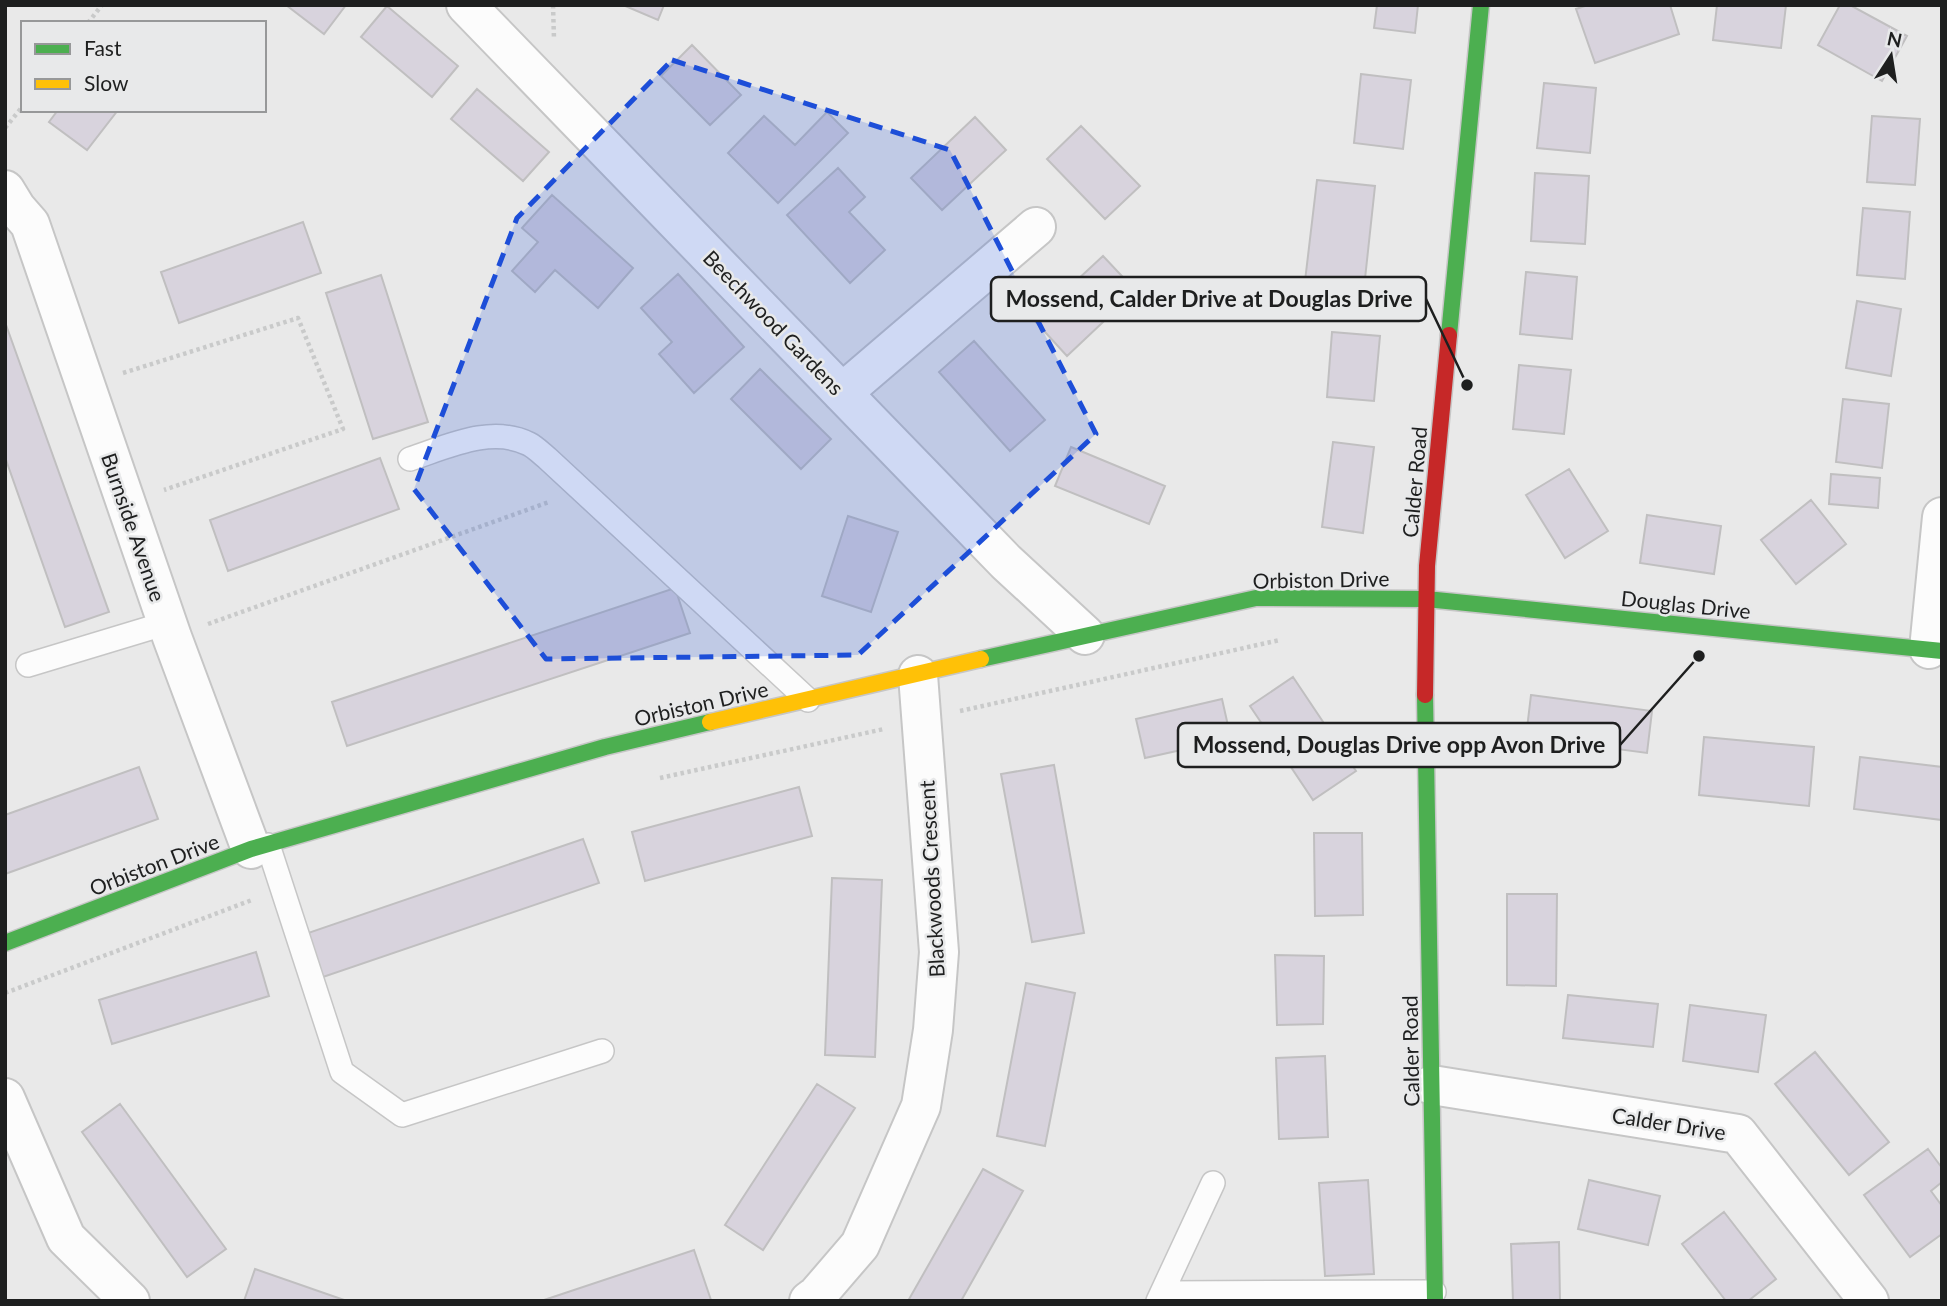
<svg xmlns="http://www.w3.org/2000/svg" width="1947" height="1306" viewBox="0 0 1947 1306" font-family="Lato,sans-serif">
<rect width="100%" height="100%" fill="#e9e9e9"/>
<path fill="#d8d3dd" stroke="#c0bfc0" stroke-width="2" d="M 286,5 L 346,5 L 324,34 Z
M 623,5 L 664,5 L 658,20 Z
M 1377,5 L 1418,5 L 1415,33 L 1374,28 Z
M 1588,5 L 1670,5 L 1679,34 L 1595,63 L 1576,9 Z
M 1717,5 L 1786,5 L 1781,48 L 1713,40 Z
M 1840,5 L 1850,5 L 1907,36 L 1882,81 L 1818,45 Z
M 387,6 L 458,66 L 432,97 L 361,37 Z
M 692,45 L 741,95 L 710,125 L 661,76 Z
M 1361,74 L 1411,80 L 1403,149 L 1354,143 Z
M 1544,83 L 1596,88 L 1590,153 L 1537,148 Z
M 477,89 L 549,152 L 523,181 L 451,119 Z
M 58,110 L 118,110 L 87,150 L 49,122 Z
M 827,112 L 848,133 L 778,203 L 728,153 L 764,116 L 795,145 Z
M 1872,116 L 1920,119 L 1915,185 L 1867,182 Z
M 975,117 L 1006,150 L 942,210 L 911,178 Z
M 1081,126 L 1140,186 L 1105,219 L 1047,159 Z
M 838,168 L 865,197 L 849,212 L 885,250 L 850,283 L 787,215 Z
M 1535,173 L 1589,176 L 1585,244 L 1531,241 Z
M 1317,180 L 1375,186 L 1364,288 L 1305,281 Z
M 552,195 L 633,268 L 598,308 L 555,270 L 535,292 L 512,271 L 538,242 L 522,228 Z
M 1863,208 L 1910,212 L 1905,279 L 1857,275 Z
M 303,222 L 321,273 L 179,323 L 161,272 Z
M 1103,256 L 1136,291 L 1067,356 L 1034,320 Z
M 1526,272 L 1577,277 L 1572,339 L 1520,334 Z
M 678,274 L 744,347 L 694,393 L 659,354 L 672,342 L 641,308 Z
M 381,275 L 428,422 L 373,439 L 326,293 Z
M 1857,301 L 1901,309 L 1891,376 L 1846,368 Z
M 5,322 L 109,612 L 65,627 L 5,457 Z
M 1332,332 L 1380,336 L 1374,401 L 1327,397 Z
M 974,341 L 1045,420 L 1010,451 L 939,372 Z
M 1519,365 L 1571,370 L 1564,434 L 1513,429 Z
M 760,369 L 831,439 L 801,469 L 731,399 Z
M 1843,399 L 1889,404 L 1882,468 L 1836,462 Z
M 1333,442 L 1374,447 L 1363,533 L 1322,527 Z
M 1071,447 L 1165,486 L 1149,524 L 1055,486 Z
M 380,458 L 399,509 L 228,571 L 210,520 Z
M 1569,469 L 1608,531 L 1565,558 L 1526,495 Z
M 1831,474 L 1880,478 L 1878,508 L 1829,504 Z
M 1811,500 L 1846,544 L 1796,584 L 1761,540 Z
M 1647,515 L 1721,526 L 1714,574 L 1640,563 Z
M 848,516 L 898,532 L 871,612 L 822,596 Z
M 675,588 L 690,633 L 347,746 L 332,702 Z
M 1293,677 L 1356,771 L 1313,800 L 1250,706 Z
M 1531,695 L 1652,711 L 1647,753 L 1526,737 Z
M 1222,699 L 1231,739 L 1145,758 L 1136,719 Z
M 1704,737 L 1814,747 L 1809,806 L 1699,795 Z
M 1860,757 L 1942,767 L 1942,820 L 1854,809 Z
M 1054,765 L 1084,933 L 1032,942 L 1001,774 Z
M 139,767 L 158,819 L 5,874 L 5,815 Z
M 799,787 L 812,836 L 645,881 L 632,832 Z
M 1314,833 L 1362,833 L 1363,915 L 1315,916 Z
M 583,839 L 599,883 L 323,977 L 308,933 Z
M 832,878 L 882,880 L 875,1057 L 825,1055 Z
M 1507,894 L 1557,894 L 1556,986 L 1507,985 Z
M 256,952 L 269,996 L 112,1044 L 99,1000 Z
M 1275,955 L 1324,956 L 1323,1024 L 1277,1025 Z
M 1026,983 L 1075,993 L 1045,1146 L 997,1136 Z
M 1568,995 L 1658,1004 L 1653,1047 L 1563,1038 Z
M 1690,1005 L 1766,1015 L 1758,1072 L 1683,1061 Z
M 1815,1052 L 1889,1142 L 1849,1175 L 1775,1084 Z
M 1325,1056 L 1328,1137 L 1279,1139 L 1276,1058 Z
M 817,1084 L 855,1108 L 763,1250 L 725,1225 Z
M 120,1104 L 226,1249 L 187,1277 L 82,1132 Z
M 1928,1149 L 1942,1168 L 1942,1182 L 1931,1191 L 1942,1206 L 1942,1234 L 1910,1257 L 1864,1195 Z
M 983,1169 L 1023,1191 L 961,1301 L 908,1301 Z
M 1368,1180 L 1374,1274 L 1325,1276 L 1319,1183 Z
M 1589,1180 L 1660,1196 L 1648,1245 L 1578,1229 Z
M 1724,1212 L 1776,1279 L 1748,1301 L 1726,1301 L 1682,1244 Z
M 1559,1242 L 1560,1301 L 1513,1301 L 1511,1244 Z
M 694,1250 L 711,1300 L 708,1301 L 541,1301 Z
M 255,1269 L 347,1301 L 244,1301 Z"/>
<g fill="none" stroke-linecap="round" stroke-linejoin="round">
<defs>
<path id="lane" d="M 410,459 C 447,447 491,425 529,444 C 535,447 541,453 547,458 L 808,700
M 28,665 L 167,623
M 268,845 L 342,1072 L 402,1115 L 602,1051
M 1163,1293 L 1434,1292
M 1158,1301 L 1213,1183"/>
<path id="street" d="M 466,5 L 1006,562 L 1085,635
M 5,190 L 16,208 L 30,224 L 172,637 L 251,849
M 842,393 L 1036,227
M 1929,649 L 1942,517
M 1432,1085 L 1738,1134 L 1869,1301
M 5,1098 L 66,1238 L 130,1301
M 809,1301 L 817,1295 L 860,1245 L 921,1106 L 933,1030 L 939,952 L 918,675"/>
<path id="fast" d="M 1449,335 L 1481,5
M 981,659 L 1256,598 L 1426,599 L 1942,651
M 1425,695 L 1435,1301
M 5,943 L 251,849 L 605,747 L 710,722"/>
<path id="slow" d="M 710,722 L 981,659"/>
<path id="jam" d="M 1425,695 L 1427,566 L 1449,335"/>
</defs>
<use href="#lane" stroke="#c6c6c6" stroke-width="26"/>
<use href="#street" stroke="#c6c6c6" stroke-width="42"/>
<use href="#fast" stroke="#c6c6c6" stroke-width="19"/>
<use href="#slow" stroke="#c6c6c6" stroke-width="19"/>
<use href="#jam" stroke="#c6c6c6" stroke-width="19"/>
<path stroke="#c9caca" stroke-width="4.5" stroke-dasharray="3.5 3.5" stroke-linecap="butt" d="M 553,5 L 554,39
M 88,23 L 102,5
M 5,128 L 23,106
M 123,373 L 298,318 L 343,429 L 164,490
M 208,624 L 549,502
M 960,711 L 1280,640
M 660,778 L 884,729
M 5,993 L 252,900"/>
<use href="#lane" stroke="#fcfcfc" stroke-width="23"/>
<use href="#street" stroke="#fcfcfc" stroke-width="38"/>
<use href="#fast" stroke="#4caf50" stroke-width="16"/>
<use href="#slow" stroke="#ffc107" stroke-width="16"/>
<use href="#jam" stroke="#c62828" stroke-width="16"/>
</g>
<path fill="#1d4ed8" fill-opacity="0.2" stroke="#1d4ed8" stroke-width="5" stroke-dasharray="14 9" stroke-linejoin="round" d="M 672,60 L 950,150 L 1096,434 L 858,655 L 546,659 L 414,489 L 517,218 Z"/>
<g text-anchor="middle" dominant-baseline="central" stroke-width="5" stroke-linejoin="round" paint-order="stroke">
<g font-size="21" fill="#1e1f1f" stroke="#e8e9ea">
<text transform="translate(774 322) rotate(46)">Beechwood Gardens</text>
<text transform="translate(1414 482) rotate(-85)">Calder Road</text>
<text transform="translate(134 527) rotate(71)">Burnside Avenue</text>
<text transform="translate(1321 579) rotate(-1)">Orbiston Drive</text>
<text transform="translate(1686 604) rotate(6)">Douglas Drive</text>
<text transform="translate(701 703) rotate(-13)">Orbiston Drive</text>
<text transform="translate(154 864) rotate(-21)">Orbiston Drive</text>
<text transform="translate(931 879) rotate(-93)">Blackwoods Crescent</text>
<text transform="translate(1410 1051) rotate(-91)">Calder Road</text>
<text transform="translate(1669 1123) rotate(9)">Calder Drive</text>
</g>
</g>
<path fill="none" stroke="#1e1f1f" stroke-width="2.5" d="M1467 385L1426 299M1699 656L1620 745"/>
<g fill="#1e1f1f" stroke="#e8e9ea" stroke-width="2.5">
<circle cx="1467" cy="385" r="7"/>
<circle cx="1699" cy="656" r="7"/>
</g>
<g fill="#e8e9ea" stroke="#1e1f1f" stroke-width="2.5">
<rect x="991" y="277" width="435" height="44" rx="7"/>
<rect x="1178" y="723" width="442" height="44" rx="7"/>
</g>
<g font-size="23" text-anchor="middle" font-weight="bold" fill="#1e1f1f">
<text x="1209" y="307">Mossend, Calder Drive at Douglas Drive</text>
<text x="1399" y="753">Mossend, Douglas Drive opp Avon Drive</text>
</g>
<rect width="1947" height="1306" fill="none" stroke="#1e1f1f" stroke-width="14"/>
<rect x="21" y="21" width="245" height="91" fill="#e8e9ea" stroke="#979899" stroke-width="2"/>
<rect x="35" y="44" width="35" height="10" fill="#4caf50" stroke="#979899" stroke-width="2"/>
<text x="84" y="56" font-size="21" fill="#1e1f1f">Fast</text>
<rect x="35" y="79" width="35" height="10" fill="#ffc107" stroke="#979899" stroke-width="2"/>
<text x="84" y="91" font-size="21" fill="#1e1f1f">Slow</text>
<g transform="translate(1891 56) rotate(12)" stroke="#e8e9ea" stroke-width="5" paint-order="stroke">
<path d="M0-5L12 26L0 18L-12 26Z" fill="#1e1f1f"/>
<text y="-10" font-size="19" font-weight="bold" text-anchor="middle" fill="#1e1f1f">N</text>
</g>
</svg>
